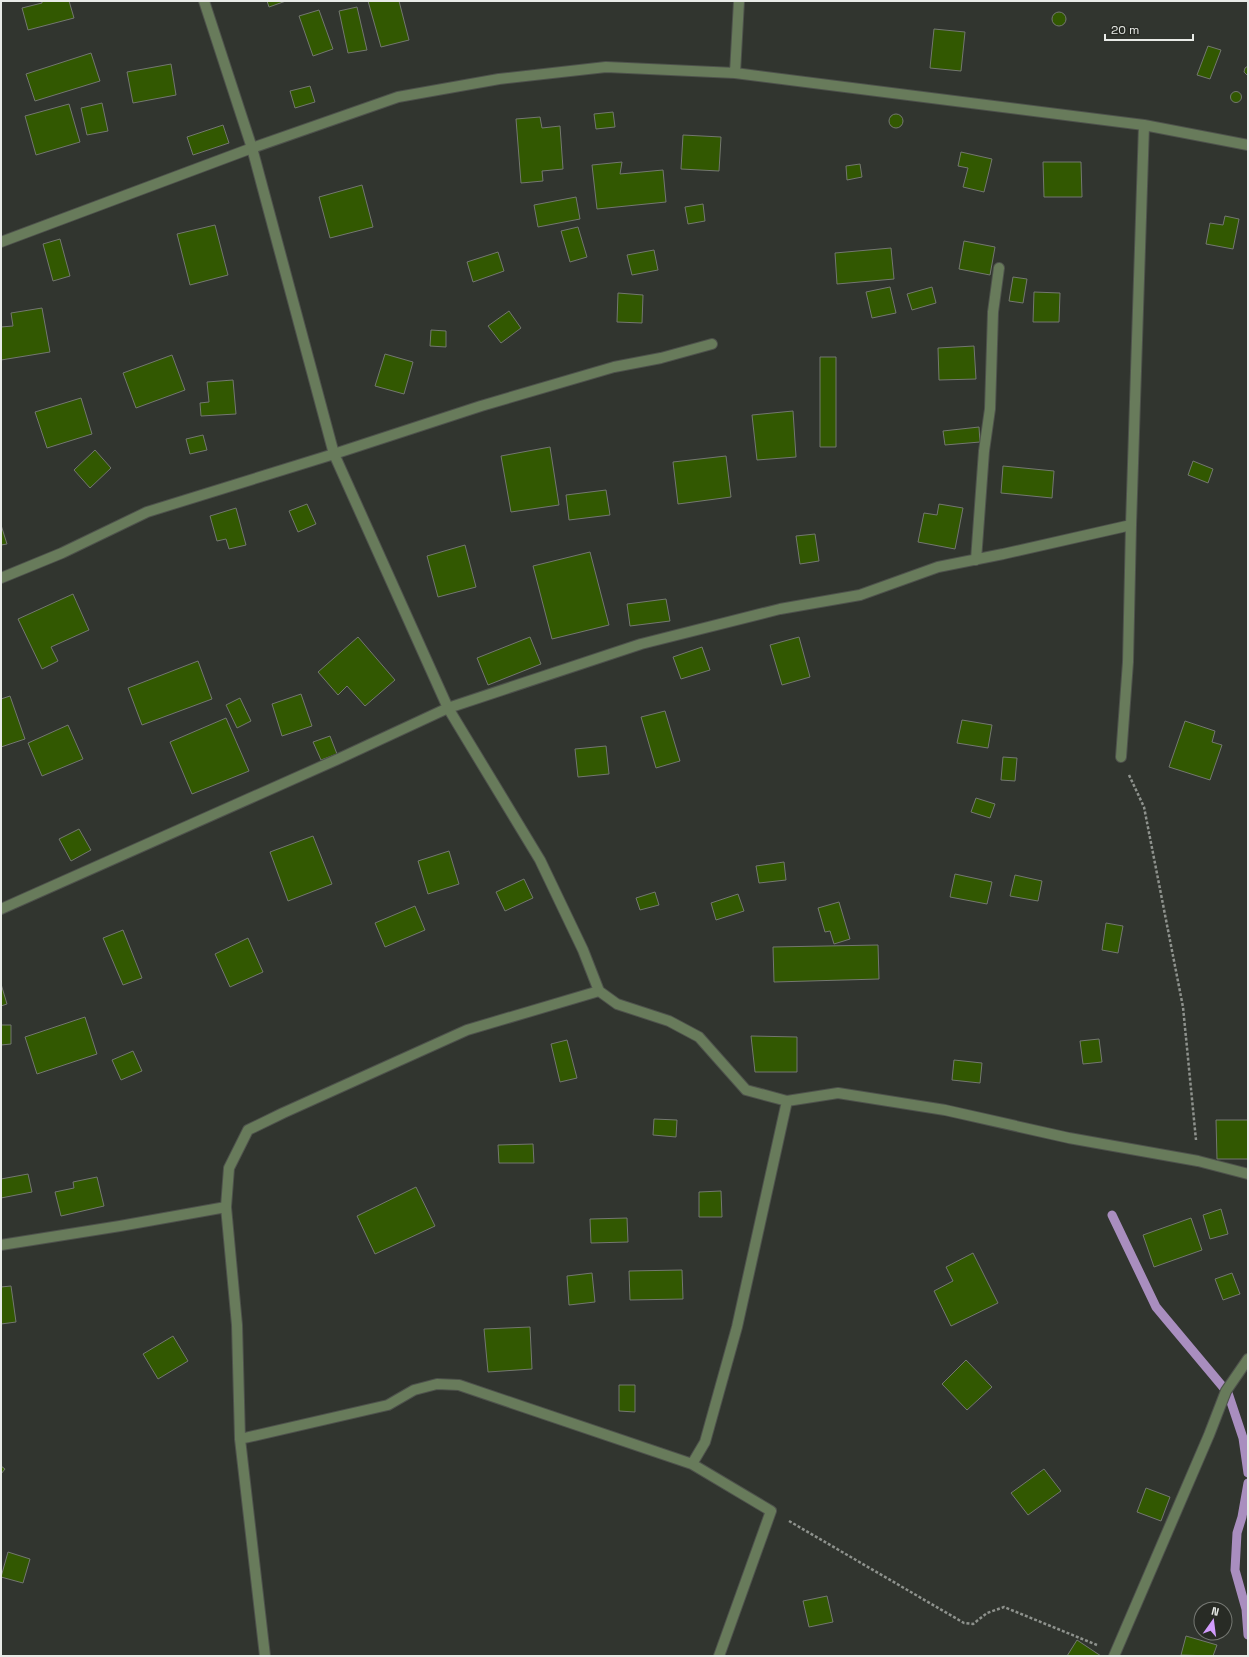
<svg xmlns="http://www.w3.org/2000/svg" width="1249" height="1657" viewBox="0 0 1249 1657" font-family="'Space Grotesk',sans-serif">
<rect width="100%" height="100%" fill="#31352f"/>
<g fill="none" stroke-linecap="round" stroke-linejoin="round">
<path stroke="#a98ebf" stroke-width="9" d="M 1112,1215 L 1156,1307 L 1228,1393 L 1243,1438 L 1248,1473
M 1248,1483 L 1242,1517 L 1237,1533 L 1235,1570 L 1246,1609 L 1248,1635"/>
</g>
<path fill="#325801" stroke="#737770" d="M 42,1 L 69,1 L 74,18 L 28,30 L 22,8 L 42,3 Z
M 267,1 L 286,1 L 269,7 Z
M 368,1 L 399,1 L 409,40 L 381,47 Z
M 357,7 L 367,50 L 348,53 L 339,11 Z
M 319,10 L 333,49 L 313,56 L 299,16 Z
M1052 19a7 7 0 1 1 14 0a7 7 0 1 1-14 0Z
M 934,29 L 965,32 L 961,71 L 930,68 Z
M 1208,46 L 1221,50 L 1210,79 L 1197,75 Z
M 91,53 L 100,81 L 35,101 L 26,74 Z
M 171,64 L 176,95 L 133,103 L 127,72 Z
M 1248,66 L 1248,76 L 1244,72 L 1245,68 Z
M 310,86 L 315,102 L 295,108 L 290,91 Z
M1230.5 97a5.5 5.5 0 1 1 11 0a5.5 5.5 0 1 1-11 0Z
M 102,103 L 108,131 L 87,135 L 81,108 Z
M 69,104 L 80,142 L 36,155 L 25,116 Z
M 613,112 L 615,127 L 596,129 L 594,114 Z
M889 121a7 7 0 1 1 14 0a7 7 0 1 1-14 0Z
M 540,117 L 542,128 L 560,126 L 563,169 L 542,171 L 543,181 L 521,183 L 516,119 Z
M 223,125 L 229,143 L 193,155 L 187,137 Z
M 683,135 L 721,137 L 719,171 L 681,169 Z
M 961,152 L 992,159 L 984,192 L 963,187 L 968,168 L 958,166 Z
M 622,162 L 620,174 L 663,170 L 666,202 L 597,209 L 592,165 Z
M 1043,162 L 1081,162 L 1082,197 L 1044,197 Z
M 860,164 L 862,177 L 847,180 L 846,166 Z
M 362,185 L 373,227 L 330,238 L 319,197 Z
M 576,197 L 580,219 L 538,227 L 534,205 Z
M 703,204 L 705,221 L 688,224 L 685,207 Z
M 1225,216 L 1239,219 L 1233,249 L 1206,244 L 1210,223 L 1223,225 Z
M 215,225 L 228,275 L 190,285 L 177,234 Z
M 578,227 L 587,257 L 570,262 L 561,231 Z
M 60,239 L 70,276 L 53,281 L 43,244 Z
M 964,241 L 995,247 L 990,275 L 959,269 Z
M 891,248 L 894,279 L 837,284 L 835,253 Z
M 654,250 L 658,270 L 632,275 L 627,255 Z
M 498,252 L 504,271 L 473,282 L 467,262 Z
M 1013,277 L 1027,279 L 1023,303 L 1009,301 Z
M 890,287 L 896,313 L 872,318 L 866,292 Z
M 932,287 L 936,303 L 912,310 L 907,294 Z
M 1034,292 L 1060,293 L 1059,322 L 1033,322 Z
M 618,293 L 643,295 L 642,323 L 617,322 Z
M 42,308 L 50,352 L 1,360 L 1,327 L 13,326 L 11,313 Z
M 509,311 L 521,328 L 501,343 L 488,326 Z
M 431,330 L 446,331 L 446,347 L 430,346 Z
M 974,346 L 976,379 L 939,380 L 938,348 Z
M 385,354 L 413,362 L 404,394 L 375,386 Z
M 172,355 L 185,390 L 136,408 L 123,373 Z
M 820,357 L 836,357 L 836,447 L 820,447 Z
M 233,380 L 236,414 L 201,416 L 200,403 L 209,402 L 207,382 Z
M 81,398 L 92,434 L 47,448 L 35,412 Z
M 793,411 L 796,457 L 757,460 L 752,415 Z
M 979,427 L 980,442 L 945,445 L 943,431 Z
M 203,435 L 207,450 L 190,454 L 186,439 Z
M 550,447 L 559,505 L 511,512 L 501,456 Z
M 95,450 L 111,468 L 90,488 L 74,470 Z
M 726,456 L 731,497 L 678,504 L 673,462 Z
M 1193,461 L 1213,469 L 1208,483 L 1188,475 Z
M 1003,466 L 1054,471 L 1052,498 L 1001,493 Z
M 606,490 L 610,515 L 569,520 L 566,495 Z
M 307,504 L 316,524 L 298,532 L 289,511 Z
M 939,504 L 963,508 L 955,549 L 918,542 L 924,513 L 937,515 Z
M 236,508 L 246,545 L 229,549 L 226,539 L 217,541 L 210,516 Z
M 1,525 L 7,544 L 1,545 Z
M 815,534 L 819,561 L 800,564 L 796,536 Z
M 465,545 L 476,587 L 438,597 L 427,556 Z
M 590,552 L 609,625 L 552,639 L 533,566 Z
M 73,594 L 89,630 L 51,647 L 58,661 L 42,669 L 18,619 Z
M 666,599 L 670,621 L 630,626 L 627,604 Z
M 358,637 L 395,680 L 365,706 L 347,686 L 338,695 L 318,672 Z
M 530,637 L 541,664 L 488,685 L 477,658 Z
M 799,637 L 810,677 L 782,685 L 770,645 Z
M 702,647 L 710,670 L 681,679 L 673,657 Z
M 198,661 L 212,699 L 142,725 L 128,688 Z
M 301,694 L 312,726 L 282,736 L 272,704 Z
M 10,696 L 25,739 L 1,747 L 1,699 Z
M 240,698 L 251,721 L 237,728 L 226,705 Z
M 665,711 L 680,761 L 656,768 L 641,717 Z
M 226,718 L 249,771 L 192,794 L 170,742 Z
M 962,720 L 992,725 L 988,748 L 957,743 Z
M 1185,721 L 1215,731 L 1212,742 L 1222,745 L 1210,780 L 1169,767 Z
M 68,725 L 83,759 L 42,776 L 28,743 Z
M 330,736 L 337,754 L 321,760 L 313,742 Z
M 606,746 L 609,774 L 578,777 L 575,749 Z
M 1003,757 L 1017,758 L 1015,781 L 1001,780 Z
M 976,798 L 995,804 L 990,818 L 971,812 Z
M 79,829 L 91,850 L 71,861 L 59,839 Z
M 313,836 L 332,884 L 288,901 L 270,852 Z
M 449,851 L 459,884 L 428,894 L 418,861 Z
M 784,862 L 786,880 L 759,883 L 756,866 Z
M 955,874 L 992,882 L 987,904 L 950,897 Z
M 1015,875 L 1042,881 L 1038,901 L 1010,896 Z
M 524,879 L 533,898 L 505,911 L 496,892 Z
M 655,892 L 659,905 L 640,910 L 636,898 Z
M 738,894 L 744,911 L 716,920 L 711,903 Z
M 839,902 L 850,939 L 834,944 L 830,931 L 825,932 L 818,908 Z
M 415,906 L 425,930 L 385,947 L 375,923 Z
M 1106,923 L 1123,926 L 1118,953 L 1102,950 Z
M 123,930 L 142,978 L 123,985 L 103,938 Z
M 248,938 L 263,972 L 230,987 L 215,954 Z
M 878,945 L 879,979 L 774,982 L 773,947 Z
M 1,984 L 7,1004 L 1,1006 Z
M 85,1017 L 97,1054 L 37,1074 L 25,1037 Z
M 1,1025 L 11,1025 L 11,1044 L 1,1045 Z
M 751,1036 L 797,1037 L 797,1072 L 755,1072 Z
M 1099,1039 L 1102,1062 L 1083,1064 L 1080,1041 Z
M 567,1040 L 577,1078 L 560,1082 L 551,1044 Z
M 133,1051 L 142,1071 L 121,1080 L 112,1060 Z
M 954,1060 L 982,1063 L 980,1083 L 952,1080 Z
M 654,1119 L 677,1120 L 676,1137 L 653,1135 Z
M 1216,1120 L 1248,1120 L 1248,1159 L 1217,1159 Z
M 533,1144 L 534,1163 L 499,1163 L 498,1145 Z
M 28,1174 L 32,1192 L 1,1198 L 1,1179 Z
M 97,1177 L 104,1206 L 61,1216 L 55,1192 L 74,1188 L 73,1182 Z
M 416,1187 L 435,1226 L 375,1254 L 357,1216 Z
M 721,1191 L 722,1217 L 699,1217 L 699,1192 Z
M 1221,1209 L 1228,1234 L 1210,1239 L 1203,1215 Z
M 627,1218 L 628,1242 L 591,1243 L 590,1219 Z
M 1191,1218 L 1202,1250 L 1154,1267 L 1143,1235 Z
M 973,1253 L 998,1303 L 951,1326 L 934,1291 L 953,1281 L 946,1267 Z
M 682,1270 L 683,1299 L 630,1300 L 629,1271 Z
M 592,1273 L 595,1302 L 569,1305 L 567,1276 Z
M 1232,1273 L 1240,1294 L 1223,1300 L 1215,1279 Z
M 11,1286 L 16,1322 L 1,1324 L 1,1287 Z
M 530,1327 L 532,1369 L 488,1372 L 484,1329 Z
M 173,1336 L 188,1361 L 158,1379 L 143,1354 Z
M 966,1360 L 992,1387 L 967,1410 L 942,1384 Z
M 619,1385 L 635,1385 L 635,1412 L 619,1411 Z
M 1,1466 L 5,1469 L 1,1474 Z
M 1044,1469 L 1061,1491 L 1028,1515 L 1011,1493 Z
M 1146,1488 L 1170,1497 L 1161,1521 L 1137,1512 Z
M 8,1552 L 30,1559 L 23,1583 L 1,1577 Z
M 827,1596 L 833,1622 L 809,1627 L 803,1601 Z
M 1186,1636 L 1217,1645 L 1213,1656 L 1181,1655 Z
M 1077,1640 L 1101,1656 L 1067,1656 Z"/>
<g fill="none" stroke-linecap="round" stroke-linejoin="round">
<defs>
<path id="minor" d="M 204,1 L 252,148 L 334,454 L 448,708 L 540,860 L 583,950 L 599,991 L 617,1004 L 669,1021 L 699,1037 L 746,1090 L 787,1101 L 838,1093 L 945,1110 L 1069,1138 L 1198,1161 L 1248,1174
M 735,73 L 739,1
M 1,242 L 252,148 L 398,97 L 499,79 L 606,67 L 735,73 L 1144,125 L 1248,145
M 976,560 L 984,451 L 990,409 L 993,312 L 999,268
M 1,578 L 62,553 L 147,512 L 334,454 L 481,406 L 614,367 L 661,358 L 712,344
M 1121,757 L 1128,662 L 1131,525 L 1144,125
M 1,909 L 336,760 L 448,708 L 641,644 L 780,609 L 860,595 L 938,567 L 1003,554 L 1131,525
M 1,1245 L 120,1226 L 226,1207
M 240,1439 L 388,1405 L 414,1390 L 437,1384 L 459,1385 L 692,1464 L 705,1442 L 737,1327 L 787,1101
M 692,1464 L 771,1511 L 719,1656
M 265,1656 L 240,1439 L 237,1325 L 226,1207 L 229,1168 L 248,1130 L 283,1113 L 467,1030 L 599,991
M 1114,1656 L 1209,1435 L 1226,1391 L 1248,1359"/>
</defs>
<use href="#minor" stroke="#4e524c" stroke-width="12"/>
<path stroke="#8e928d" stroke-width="2.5" stroke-dasharray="3 2" stroke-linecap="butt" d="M 1129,775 L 1144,807 L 1183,1007 L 1196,1140
M 789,1521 L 964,1623 L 973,1624 L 987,1613 L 1004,1607 L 1097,1645"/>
<use href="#minor" stroke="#687b5b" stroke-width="10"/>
</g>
<rect width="1249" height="1657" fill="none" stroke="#e8ebe7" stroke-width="4"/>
<g transform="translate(1213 1621) rotate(14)"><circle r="19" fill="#282b25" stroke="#757873"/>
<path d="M0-3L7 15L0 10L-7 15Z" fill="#d29cfd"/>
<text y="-6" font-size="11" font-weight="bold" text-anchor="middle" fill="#e8ebe7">N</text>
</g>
<path d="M1105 34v6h88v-6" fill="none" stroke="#e8ebe7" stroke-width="2"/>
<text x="1111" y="34" font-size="12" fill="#e8ebe7" stroke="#282b25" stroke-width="3" paint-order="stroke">20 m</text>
</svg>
